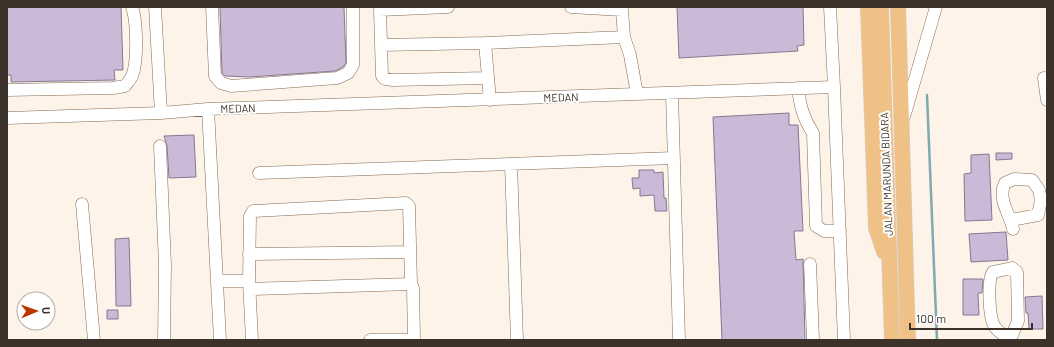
<svg xmlns="http://www.w3.org/2000/svg" width="1054" height="347" viewBox="0 0 1054 347" font-family="Barlow,sans-serif">
<rect width="100%" height="100%" fill="#fef3e9"/>
<g fill="none" stroke-linecap="round" stroke-linejoin="round">
<path stroke="#7faaaf" stroke-width="2.5" d="M 927,95 L 937,340"/>
</g>
<path fill="#cbbad7" stroke="#877792" d="M 7,7 L 121,7 L 123,70 L 114,70 L 115,80 L 11,82 L 11,75 L 7,75 Z
M 220,7 L 344,7 L 346,63 L 343,67 L 335,71 L 250,77 L 225,76 L 222,73 Z
M 677,7 L 803,7 L 804,45 L 797,46 L 798,51 L 679,58 Z
M 789,113 L 789,125 L 798,125 L 803,231 L 794,231 L 796,260 L 803,259 L 805,340 L 722,340 L 713,117 Z
M 194,135 L 196,177 L 169,178 L 167,146 L 164,136 Z
M 996,153 L 1012,153 L 1012,159 L 996,160 Z
M 989,154 L 992,220 L 965,221 L 964,174 L 971,173 L 971,155 Z
M 639,170 L 654,170 L 654,173 L 663,172 L 664,198 L 666,198 L 667,211 L 655,211 L 654,195 L 640,196 L 640,188 L 633,189 L 632,178 L 639,178 Z
M 1006,232 L 1008,260 L 971,262 L 969,234 Z
M 129,238 L 131,306 L 116,306 L 115,239 Z
M 963,279 L 983,279 L 982,293 L 978,293 L 979,315 L 963,315 Z
M 1042,296 L 1043,329 L 1029,329 L 1028,313 L 1026,313 L 1025,297 Z
M 107,310 L 118,310 L 118,319 L 107,319 Z"/>
<g fill="none" stroke-linecap="round" stroke-linejoin="round">
<defs>
<path id="minor" d="M 155,7 L 161,113
M 212,7 L 215,76 L 221,83 L 231,86 L 337,78 L 348,73 L 353,65 L 353,7
M 448,7 L 380,10 L 382,76 L 385,79 L 393,80 L 488,78
M 571,7 L 622,10 L 624,37 L 630,55 L 637,94
M 485,43 L 624,37
M 381,45 L 485,43 L 490,100
M 1044,78 L 1047,100
M 834,87 L 844,340
M 798,88 C 800,105 803,118 813,133 L 816,226 L 824,231 L 840,231
M 7,90 L 113,88 L 125,86 C 127,83 131,79 132,76 C 138,62 137,21 132,7
M 672,93 L 679,340
M 904,117 L 936,7
M 7,118 L 161,113 L 208,109
M 160,146 L 165,265 L 164,340
M 511,164 L 517,340
M 259,173 L 674,158
M 82,204 L 94,340
M 1011,220 L 1038,215 L 1041,200
M 1013,229 C 1010,214 997,199 1005,183 L 1014,179 L 1032,180 L 1039,190 L 1041,200 L 1047,200
M 249,254 L 410,252
M 810,264 L 813,340
M 217,281 L 249,281 L 252,340
M 249,281 L 250,216 L 253,211 L 406,203 L 409,206 L 411,284
M 250,289 L 411,284 L 413,288 L 414,340
M 220,340 L 208,109 L 834,87 L 830,7
M 370,340 L 411,340
M 1010,340 L 1018,321 L 1017,272 L 1012,268 L 993,272 C 987,280 989,319 995,327 C 999,333 1004,335 1010,338"/>
<path id="major" d="M 868,7 L 876,228 L 884,252
M 881,7 L 892,340
M 898,7 L 908,340"/>
</defs>
<use href="#minor" stroke="#816a54" stroke-width="13"/>
<use href="#major" stroke="#d4d2d0" stroke-width="16"/>
<use href="#minor" stroke="#fff" stroke-width="12"/>
<use href="#major" stroke="#efc186" stroke-width="15"/>
</g>
<g text-anchor="middle" dominant-baseline="central" stroke-width="4" stroke-linejoin="round" paint-order="stroke">
<g font-size="11" fill="#3d3229" stroke="#fff">
<text transform="translate(561 97) rotate(-2)">MEDAN</text>
<text transform="translate(238 108) rotate(-2)">MEDAN</text>
<text transform="translate(886 174) rotate(-92)">JALAN MARUNDA BIDARA</text>
</g>
</g>
<rect width="1054" height="347" fill="none" stroke="#3d3229" stroke-width="16"/>
<g transform="translate(36 311) rotate(88)"><circle r="19" fill="#ffffff" stroke="#b1ada9"/>
<path d="M0-3L7 15L0 10L-7 15Z" fill="#bc3400"/>
<text y="-6" font-size="11" font-weight="bold" text-anchor="middle" fill="#3d3229">U</text>
</g>
<path d="M910 323v6h122v-6" fill="none" stroke="#3d3229" stroke-width="2"/>
<text x="916" y="323" font-size="12" fill="#3d3229" stroke="#ffffff" stroke-width="3" paint-order="stroke">100 m</text>
</svg>
